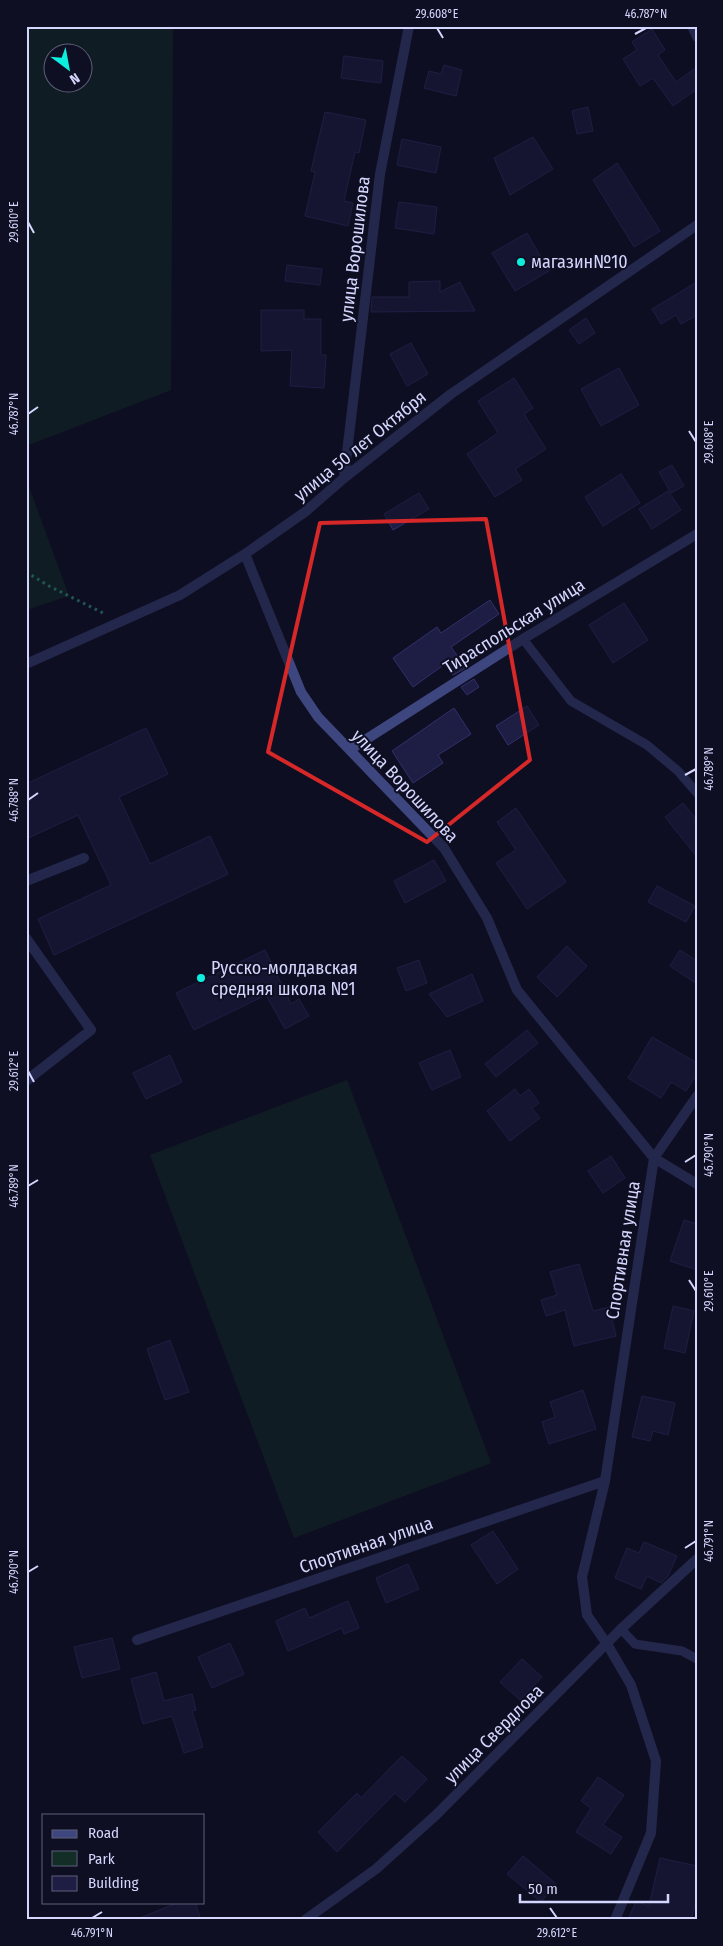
<svg xmlns="http://www.w3.org/2000/svg" width="723" height="1946" viewBox="0 0 723 1946" font-family="'Fira Sans Condensed',sans-serif">
<rect width="100%" height="100%" fill="#0f0f23"/>
<path fill="#132d27" fill-rule="evenodd" d="M 26,26 L 173,26 L 171,390 L 26,446 ZM 52,52 L 82,52 L 82,82 L 52,82 Z
M 26,479 L 69,596 L 26,610 Z
M 347,1080 L 491,1463 L 294,1538 L 150,1155 Z"/>
<path fill="#1e1d43" stroke="#31306d" d="M 652,29 L 665,50 L 658,55 L 676,82 L 697,67 L 697,89 L 673,106 L 653,78 L 640,86 L 623,59 L 637,50 L 632,42 Z
M 344,56 L 383,61 L 381,83 L 341,78 Z
M 444,65 L 462,70 L 456,96 L 424,88 L 429,71 L 441,74 Z
M 588,107 L 593,131 L 577,134 L 572,111 Z
M 325,112 L 366,120 L 359,153 L 355,152 L 344,201 L 353,203 L 348,226 L 305,216 L 315,172 L 311,171 Z
M 533,137 L 553,169 L 510,195 L 494,158 Z
M 402,139 L 441,147 L 436,173 L 397,165 Z
M 617,163 L 660,231 L 634,247 L 593,180 Z
M 399,202 L 437,207 L 434,234 L 395,228 Z
M 527,233 L 549,271 L 515,291 L 492,253 Z
M 287,265 L 322,269 L 320,285 L 285,281 Z
M 440,281 L 440,292 L 460,282 L 475,311 L 371,312 L 372,297 L 409,297 L 409,282 Z
M 697,282 L 697,315 L 681,324 L 676,315 L 661,324 L 652,309 Z
M 261,310 L 304,310 L 304,319 L 321,319 L 321,355 L 326,355 L 324,388 L 290,386 L 292,350 L 261,351 Z
M 586,318 L 595,333 L 579,344 L 569,330 Z
M 411,343 L 428,374 L 407,386 L 390,354 Z
M 619,368 L 639,405 L 601,426 L 581,389 Z
M 514,378 L 533,408 L 524,414 L 546,449 L 515,469 L 522,480 L 495,497 L 467,454 L 498,433 L 478,401 Z
M 672,465 L 684,486 L 671,493 L 659,472 Z
M 621,474 L 640,503 L 603,526 L 585,497 Z
M 668,491 L 681,510 L 652,529 L 639,509 Z
M 419,493 L 429,509 L 393,530 L 384,514 Z
M 490,600 L 499,614 L 451,647 L 466,668 L 453,675 L 445,664 L 413,687 L 393,658 L 437,627 L 441,633 Z
M 624,603 L 648,640 L 613,663 L 589,625 Z
M 474,679 L 479,687 L 467,695 L 461,687 Z
M 527,706 L 539,725 L 508,745 L 496,726 Z
M 454,708 L 471,734 L 438,755 L 443,763 L 413,783 L 392,751 Z
M 146,728 L 168,774 L 119,797 L 150,864 L 210,836 L 228,874 L 54,955 L 38,919 L 111,885 L 78,815 L 26,839 L 26,784 Z
M 683,803 L 697,820 L 697,857 L 665,817 Z
M 516,808 L 566,882 L 527,909 L 496,863 L 516,850 L 497,822 Z
M 434,860 L 446,881 L 405,903 L 394,881 Z
M 657,886 L 695,906 L 686,922 L 648,902 Z
M 567,946 L 587,966 L 557,997 L 537,977 Z
M 265,950 L 291,1004 L 299,999 L 309,1016 L 285,1029 L 266,995 L 194,1030 L 176,993 Z
M 680,950 L 697,961 L 697,984 L 670,966 Z
M 419,960 L 427,983 L 406,991 L 397,968 Z
M 472,974 L 483,1001 L 447,1017 L 429,994 Z
M 527,1030 L 538,1043 L 496,1077 L 485,1064 Z
M 652,1037 L 697,1063 L 697,1074 L 686,1091 L 671,1082 L 661,1098 L 628,1078 Z
M 450,1050 L 461,1077 L 432,1090 L 419,1063 Z
M 170,1055 L 182,1082 L 146,1099 L 133,1073 Z
M 515,1089 L 520,1096 L 529,1089 L 539,1103 L 532,1108 L 540,1118 L 510,1141 L 487,1111 Z
M 611,1156 L 625,1178 L 603,1193 L 588,1171 Z
M 684,1220 L 697,1224 L 697,1270 L 670,1261 Z
M 579,1264 L 593,1311 L 609,1307 L 616,1336 L 574,1346 L 565,1310 L 546,1316 L 541,1300 L 557,1295 L 550,1272 Z
M 673,1306 L 694,1311 L 685,1353 L 664,1348 Z
M 170,1340 L 189,1392 L 165,1400 L 147,1349 Z
M 583,1390 L 596,1429 L 549,1444 L 542,1422 L 555,1417 L 550,1402 Z
M 642,1396 L 675,1403 L 668,1435 L 653,1431 L 650,1441 L 632,1437 Z
M 493,1531 L 518,1569 L 497,1584 L 471,1545 Z
M 644,1542 L 677,1556 L 668,1576 L 661,1583 L 647,1576 L 641,1589 L 615,1578 L 627,1548 L 639,1553 Z
M 408,1564 L 419,1589 L 386,1603 L 376,1578 Z
M 348,1601 L 359,1628 L 344,1634 L 342,1628 L 288,1651 L 276,1621 L 305,1608 L 309,1618 Z
M 112,1638 L 120,1669 L 82,1678 L 74,1647 Z
M 230,1643 L 244,1674 L 212,1688 L 198,1657 Z
M 522,1659 L 542,1677 L 520,1700 L 500,1682 Z
M 156,1672 L 164,1701 L 192,1694 L 196,1710 L 192,1711 L 203,1747 L 184,1753 L 172,1716 L 143,1724 L 131,1679 Z
M 402,1756 L 427,1779 L 405,1802 L 395,1793 L 337,1852 L 318,1832 L 357,1793 L 361,1798 Z
M 598,1777 L 624,1795 L 603,1825 L 622,1837 L 611,1854 L 576,1832 L 591,1808 L 581,1801 Z
M 523,1856 L 556,1884 L 541,1902 L 507,1874 Z
M 660,1858 L 697,1866 L 697,1897 L 691,1920 L 628,1920 L 636,1901 L 649,1906 Z
M 179,1902 L 195,1902 L 201,1920 L 140,1920 L 140,1918 Z"/>
<g fill="none" stroke-linecap="round" stroke-linejoin="round">
<path stroke="#36af92" stroke-width="3" stroke-dasharray="2.5 4" stroke-linecap="butt" d="M 26,572 L 49,586 L 105,614"/>
<path stroke="#3d467f" stroke-width="9" d="M 523,639 L 571,701 L 647,745 L 678,771 L 697,793
M 621,1629 L 635,1644 L 682,1651 L 697,1659"/>
<path stroke="#3d467f" stroke-width="10" d="M 692,26 L 697,37
M 344,478 L 380,174 L 409,26
M 245,554 L 301,692 L 318,717 L 444,848 L 487,918 L 517,990 L 654,1158 L 697,1184
M 26,664 L 180,595 L 245,554 L 305,512 L 344,478 L 451,394 L 697,225
M 351,749 L 523,639 L 697,534
M 26,881 L 84,858
M 26,938 L 91,1030 L 26,1081
M 137,1640 L 605,1481
M 305,1920 L 376,1869 L 436,1815 L 621,1629 L 697,1559
M 615,1920 L 651,1833 L 656,1761 L 631,1685 L 607,1644 L 587,1615 L 582,1577 L 605,1481 L 654,1158 L 697,1096"/>
</g>
<path d="M0 0H723V1946H0ZM 486,519 L 530,760 L 427,842 L 268,752 L 320,523 Z" fill="#0f0f23" fill-opacity=".55" fill-rule="evenodd"/>
<path fill="none" stroke="#d62828" stroke-width="4" stroke-linejoin="round" d="M 486,519 L 530,760 L 427,842 L 268,752 L 320,523 Z"/>
<path fill="none" stroke="#d4d6fd" stroke-width="2" d="M 437,28 L 443,38M 635,34 L 646,28M 28,222 L 34,233M 28,414 L 38,407M 689,431 L 696,442M 685,775 L 696,769M 28,800 L 38,793M 28,1071 L 34,1082M 685,1162 L 696,1155M 28,1186 L 38,1180M 689,1280 L 696,1291M 685,1548 L 696,1541M 28,1572 L 38,1566M 550,1908 L 557,1918M 92,1918 L 102,1912"/>
<g fill="#0defde" stroke="#0f0f23" stroke-width="2">
<circle cx="521" cy="262" r="5"/>
<circle cx="201" cy="978" r="5"/>
</g>
<g text-anchor="middle" dominant-baseline="central" stroke-width="4" stroke-linejoin="round" paint-order="stroke">
<g font-size="18" fill="#d4d6fd" stroke="#0f0f23">
<text transform="translate(355 249) rotate(-83)">улица Ворошилова</text>
<text transform="translate(360 446) rotate(-39)">улица 50 лет Октября</text>
<text transform="translate(514 626) rotate(-32)">Тираспольская улица</text>
<text transform="translate(405 786) rotate(47)">улица Ворошилова</text>
<text transform="translate(623 1250) rotate(-81)">Спортивная улица</text>
<text transform="translate(366 1545) rotate(-19)">Спортивная улица</text>
<text transform="translate(494 1734) rotate(-45)">улица Свердлова</text>
</g>
<g font-size="18" fill="#d4d6fd" stroke="#0f0f23" text-anchor="start">
<text x="531" y="262">магазин№10</text>
<text x="211" y="968">Русско-молдавская<tspan x="211" dy="21">средняя школа №1</tspan></text>
</g>
</g>
<rect width="723" height="1946" fill="none" stroke="#0f0f23" stroke-width="55"/>
<rect x="42" y="1814" width="162" height="90" fill="#0f0f23" stroke="#5e5f7a"/>
<rect x="52" y="1830" width="25" height="8" fill="#3d467f" stroke="#5e5f7a"/>
<text x="88" y="1838" font-size="15" fill="#d4d6fd">Road</text>
<rect x="52" y="1851" width="25" height="15" fill="#132d27" stroke="#5e5f7a"/>
<text x="88" y="1864" font-size="15" fill="#d4d6fd">Park</text>
<rect x="52" y="1876" width="25" height="15" fill="#1e1d43" stroke="#5e5f7a"/>
<text x="88" y="1888" font-size="15" fill="#d4d6fd">Building</text>
<g transform="translate(68 68) rotate(148)"><circle r="24" fill="#0f0f23" stroke="#5e5f7a"/>
<path d="M0-4L9 19L0 12L-9 19Z" fill="#0defde"/>
<text y="-8" font-size="14" font-weight="bold" text-anchor="middle" fill="#d4d6fd">N</text>
</g>
<path d="M520 1894v8h148v-8" fill="none" stroke="#d4d6fd" stroke-width="2.5"/>
<text x="528" y="1894" font-size="15" fill="#d4d6fd" stroke="#0f0f23" stroke-width="4" paint-order="stroke">50 m</text>
<rect x="28" y="28" width="668" height="1890" fill="none" stroke="#d4d6fd" stroke-width="2"/>
<g font-size="12" text-anchor="middle" fill="#d4d6fd">
<text x="437" y="18">29.608°E</text>
<text x="646" y="18">46.787°N</text>
<text transform="translate(14 222) rotate(-90)" y="4">29.610°E</text>
<text transform="translate(14 414) rotate(-90)" y="4">46.787°N</text>
<text transform="translate(709 442) rotate(-90)" y="4">29.608°E</text>
<text transform="translate(709 769) rotate(-90)" y="4">46.789°N</text>
<text transform="translate(14 800) rotate(-90)" y="4">46.788°N</text>
<text transform="translate(14 1071) rotate(-90)" y="4">29.612°E</text>
<text transform="translate(709 1155) rotate(-90)" y="4">46.790°N</text>
<text transform="translate(14 1186) rotate(-90)" y="4">46.789°N</text>
<text transform="translate(709 1291) rotate(-90)" y="4">29.610°E</text>
<text transform="translate(709 1541) rotate(-90)" y="4">46.791°N</text>
<text transform="translate(14 1572) rotate(-90)" y="4">46.790°N</text>
<text x="92" y="1937">46.791°N</text>
<text x="557" y="1937">29.612°E</text>
</g>
</svg>
